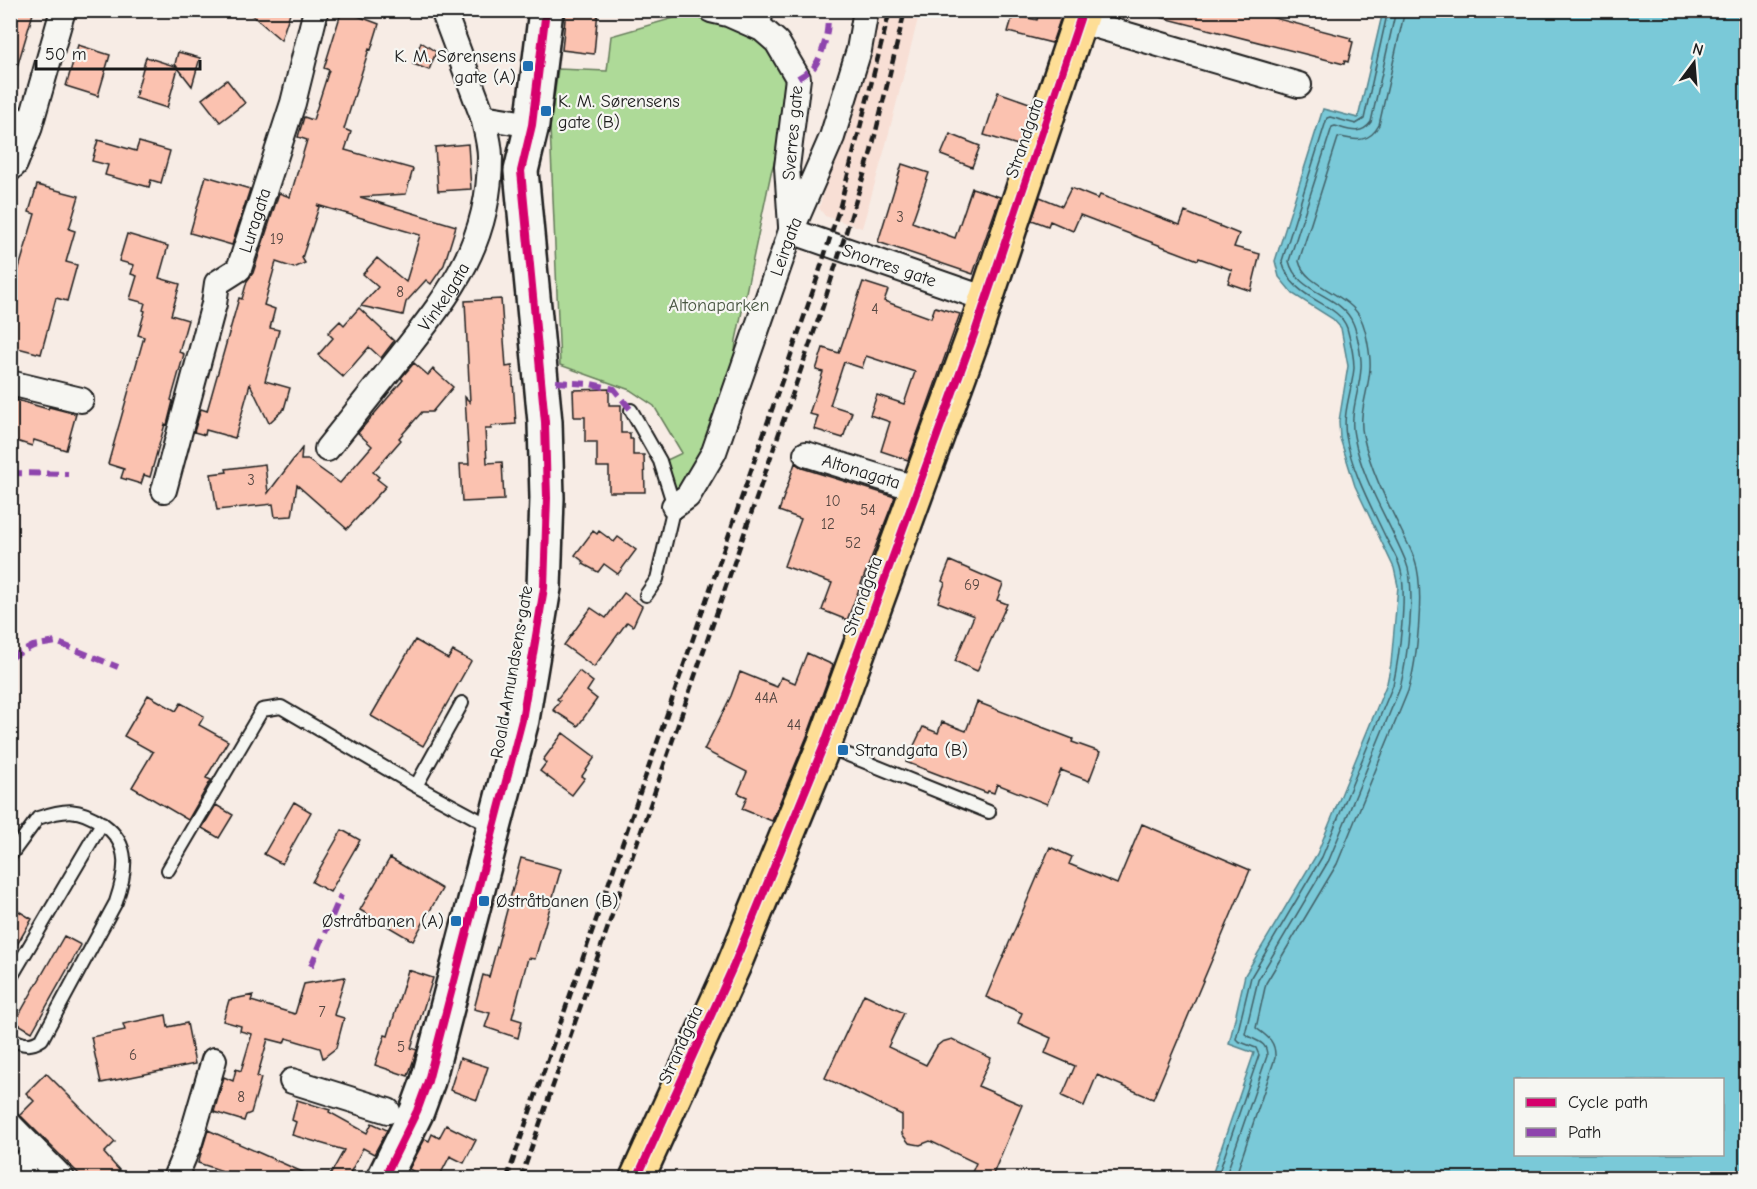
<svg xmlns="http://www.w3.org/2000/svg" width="1757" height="1189" viewBox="0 0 1757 1189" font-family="'Comic Neue',sans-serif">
<rect width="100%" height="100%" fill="#f7ece5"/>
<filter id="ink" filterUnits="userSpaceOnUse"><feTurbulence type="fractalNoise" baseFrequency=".0167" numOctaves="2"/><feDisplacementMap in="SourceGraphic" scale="12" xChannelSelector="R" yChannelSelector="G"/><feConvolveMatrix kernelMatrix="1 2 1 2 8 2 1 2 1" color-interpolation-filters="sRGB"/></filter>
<g filter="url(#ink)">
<path fill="#f8dfd5" d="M 876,11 L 920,11 L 884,152 L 862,228 L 825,216 L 819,208 Z"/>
<path fill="#aeda98" stroke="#657b5a" stroke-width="1.5" d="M 691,13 L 722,19 L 761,37 L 795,90 L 771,173 L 736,340 L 732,390 L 687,487 L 675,489 L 665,461 L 682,453 L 654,406 L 630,390 L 560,365 L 550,127 L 558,69 L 607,71 L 611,36 Z"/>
<path fill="#7ac9d8" stroke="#54848d" stroke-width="1.5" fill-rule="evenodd" d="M 1383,11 L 1746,11 L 1746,1178 L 1211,1178 L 1254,1053 L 1229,1044 L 1245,975 L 1317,854 L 1387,683 L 1391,664 L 1398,586 L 1394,568 L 1355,486 L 1340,438 L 1339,421 L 1348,366 L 1341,328 L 1333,319 L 1293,294 L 1279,277 L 1275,261 L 1323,109 L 1358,118 ZM 1516,1080 L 1722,1080 L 1722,1154 L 1516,1154 Z"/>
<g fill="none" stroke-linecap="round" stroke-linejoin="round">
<path stroke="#426167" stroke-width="1.5" d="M 1217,1178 L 1259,1055 L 1256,1048 L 1238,1041 L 1236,1039 L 1251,977 L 1322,857 L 1393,685 C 1399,658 1408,593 1400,567 C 1397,557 1391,548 1386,538 C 1371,506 1352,472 1346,436 C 1342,413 1352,391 1354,368 C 1354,357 1350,339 1347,328 C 1337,300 1292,302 1282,261 L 1327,118 L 1330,117 L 1356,124 L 1364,119 L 1388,10
M 1225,1178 L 1267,1056 C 1267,1040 1255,1042 1245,1034 L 1258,980 L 1329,860 L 1400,688 C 1407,660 1417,588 1406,562 C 1389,520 1362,481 1354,436 C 1349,413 1360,390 1361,368 C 1362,358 1357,332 1353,323 C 1341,294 1297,294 1289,261 L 1332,127 L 1335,126 C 1349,130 1361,136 1371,122 L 1396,10
M 1235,1178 L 1275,1058 C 1276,1041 1267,1036 1256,1028 L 1266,983 L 1337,864 L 1408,691 C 1417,662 1425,589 1415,561 C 1412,550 1405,539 1400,528 C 1385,498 1370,468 1363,435 C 1358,413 1369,390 1370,368 C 1371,357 1366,329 1361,319 C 1349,293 1305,287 1299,261 L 1338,138 L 1341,137 C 1357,141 1370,142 1379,125 L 1405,10"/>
</g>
<path fill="#fbc2b0" stroke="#1c1c1c" stroke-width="1.5" d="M 10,10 L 34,10 L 15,74 L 10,73 Z
M 246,10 L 291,10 L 281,40 Z
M 342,10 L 379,24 L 371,50 L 369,49 L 344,129 L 351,132 L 345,150 L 413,169 L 406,194 L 360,197 L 456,226 L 444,265 L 431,284 L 426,280 L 406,302 L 403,315 L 361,306 L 378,287 L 363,274 L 377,258 L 406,282 L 420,235 L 317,205 L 319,207 L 302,258 L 305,263 L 294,268 L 276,262 L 264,305 L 275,309 L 270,328 L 279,330 L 265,381 L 290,388 L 284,409 L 269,423 L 250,384 L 235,438 L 206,430 L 205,435 L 194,432 L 201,409 L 207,411 L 239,298 L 242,299 L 247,281 L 253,273 L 279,193 L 290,197 L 307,140 L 298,137 L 304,117 L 313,120 L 329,70 L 324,68 Z
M 566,10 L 598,10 L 594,54 L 562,50 Z
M 1040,10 L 1062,14 L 1052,43 L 1008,32 L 1013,15 L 1037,20 Z
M 1161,10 L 1244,10 L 1351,38 L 1350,41 L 1353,42 L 1348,62 L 1345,61 L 1344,64 L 1160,17 Z
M 421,42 L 436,52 L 429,70 L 413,64 Z
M 78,45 L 110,55 L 98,96 L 66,86 Z
M 178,52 L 200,58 L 192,86 L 178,68 L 167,108 L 135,98 L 146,57 L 177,67 L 175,64 Z
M 227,80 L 245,103 L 220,122 L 202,99 Z
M 998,92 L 1032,104 L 1018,145 L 984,135 Z
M 950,134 L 980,146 L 972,167 L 941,155 Z
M 98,140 L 136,151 L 139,142 L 170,151 L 161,183 L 151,180 L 149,187 L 105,175 L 108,165 L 92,161 Z
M 468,144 L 471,189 L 438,191 L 435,147 Z
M 902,164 L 929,173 L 912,222 L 955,238 L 972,188 L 1000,197 L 973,274 L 878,242 Z
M 206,176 L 250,189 L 232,245 L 190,233 Z
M 37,185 L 79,196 L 69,229 L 75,231 L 66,262 L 77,265 L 67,301 L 56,298 L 41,354 L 10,346 L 10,283 L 14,285 L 35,214 L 29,212 Z
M 1071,188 L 1098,199 L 1100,195 L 1180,225 L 1185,212 L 1239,234 L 1234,247 L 1260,254 L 1251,291 L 1228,283 L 1232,270 L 1199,258 L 1198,260 L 1080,215 L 1073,231 L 1050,221 L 1048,226 L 1032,220 L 1040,197 L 1062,206 Z
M 127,234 L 168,246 L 159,278 L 180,284 L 171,315 L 188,320 L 179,352 L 184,354 L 171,400 L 173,401 L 167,425 L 165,424 L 150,477 L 144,475 L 141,484 L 121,478 L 124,469 L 108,464 L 144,337 L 138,335 L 145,311 L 143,310 L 145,303 L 130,299 L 137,276 L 131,274 L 134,265 L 119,261 Z
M 863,282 L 888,290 L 884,301 L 931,318 L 935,307 L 960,314 L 908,460 L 881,451 L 890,422 L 870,415 L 877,395 L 904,404 L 915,372 L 866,356 L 862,368 L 844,362 L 830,405 L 852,412 L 843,438 L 814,429 L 818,416 L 809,414 L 823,372 L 816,370 L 823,348 L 839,353 Z
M 501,299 L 506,367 L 512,366 L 516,424 L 491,426 L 491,429 L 485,429 L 487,463 L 502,462 L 504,500 L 462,502 L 460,464 L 469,464 L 465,397 L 470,402 L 465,301 Z
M 359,308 L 394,341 L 381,358 L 369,347 L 343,377 L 318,355 L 333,338 L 328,333 L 340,321 L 344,325 Z
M 414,363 L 428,375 L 433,369 L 453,387 L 432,412 L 422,412 L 399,438 L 401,440 L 373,472 L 379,477 L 377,479 L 386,486 L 347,529 L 297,485 L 292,516 L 275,517 L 273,504 L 217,510 L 211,474 L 227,472 L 226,469 L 265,464 L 268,493 L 302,448 L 301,460 L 308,460 L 340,483 L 372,446 L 358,433 L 403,380 L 401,378 Z
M 609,389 L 609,405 L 621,405 L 621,433 L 630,433 L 630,439 L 633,439 L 633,455 L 644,455 L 645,492 L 609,492 L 609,467 L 597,467 L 597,442 L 585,442 L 585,417 L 574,417 L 573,390 Z
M 10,398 L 48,409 L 49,407 L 76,414 L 66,450 L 34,440 L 32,446 L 10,439 Z
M 795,463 L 802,468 L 895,497 L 847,620 L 822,610 L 832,583 L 784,566 L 801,519 L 779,511 Z
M 593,531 L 597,534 L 599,531 L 614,542 L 618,537 L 636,550 L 618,574 L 604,564 L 598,572 L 583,564 L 584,562 L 575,555 Z
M 950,561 L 1003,584 L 997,600 L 1007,604 L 977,671 L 955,661 L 974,616 L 938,602 L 945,583 L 942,581 Z
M 624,593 L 642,606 L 633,626 L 627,622 L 594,667 L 564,645 L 591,608 L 606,618 Z
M 415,640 L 448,659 L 453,651 L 471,661 L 423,746 L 371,716 Z
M 807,653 L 833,665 L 808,734 L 772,821 L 742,809 L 747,797 L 738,793 L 747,772 L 704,750 L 731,696 L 740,672 L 777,687 L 781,677 L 795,683 Z
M 579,671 L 593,682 L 587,691 L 597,699 L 578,726 L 553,710 L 560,701 L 557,699 Z
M 148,695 L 176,711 L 181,703 L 204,716 L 199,725 L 228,741 L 206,778 L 211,780 L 188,820 L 132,787 L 153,752 L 124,736 Z
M 977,702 L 1073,739 L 1072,742 L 1100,752 L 1089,781 L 1061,770 L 1047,804 L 997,784 L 994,793 L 988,791 L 987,793 L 906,762 L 923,727 L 938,733 L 942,722 L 966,731 Z
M 563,733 L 595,757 L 582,776 L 585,778 L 572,795 L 540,771 L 546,763 L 543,760 Z
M 294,802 L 311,812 L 282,864 L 264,854 Z
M 216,805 L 233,815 L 219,838 L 202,828 Z
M 1142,824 L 1250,870 L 1153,1099 L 1097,1075 L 1084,1106 L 1062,1096 L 1075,1066 L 1045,1053 L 1051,1038 L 1018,1023 L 1022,1013 L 986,997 L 1050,847 L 1072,857 L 1069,864 L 1117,884 Z
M 342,830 L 360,840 L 330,892 L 312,882 Z
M 390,858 L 442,889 L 413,941 L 360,910 Z
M 521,858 L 561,869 L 535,959 L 528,958 L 512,1018 L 522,1021 L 518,1038 L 485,1027 L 490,1013 L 474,1009 L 483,975 L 489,977 Z
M 10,906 L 32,919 L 10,957 Z
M 64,936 L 81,945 L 32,1032 L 15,1022 Z
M 408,970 L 433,978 L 411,1048 L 417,1050 L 408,1076 L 375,1065 L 385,1035 L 388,1036 Z
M 345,977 L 334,1015 L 344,1018 L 336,1048 L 323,1058 L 320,1048 L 286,1038 L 284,1043 L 268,1039 L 257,1077 L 261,1078 L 251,1113 L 246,1115 L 244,1121 L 214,1112 L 224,1077 L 233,1081 L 236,1069 L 241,1071 L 252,1034 L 240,1031 L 241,1026 L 223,1021 L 229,1000 L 253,995 L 251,1001 L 295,1014 L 304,984 Z
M 864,994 L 904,1013 L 888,1047 L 926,1065 L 937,1046 L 942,1042 L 952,1039 L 991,1058 L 978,1086 L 1022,1105 L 991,1179 L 969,1179 L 976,1163 L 930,1141 L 920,1145 L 909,1143 L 902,1134 L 902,1115 L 825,1078 Z
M 166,1015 L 168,1027 L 187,1023 L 195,1064 L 101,1083 L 91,1037 L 125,1030 L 123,1024 Z
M 460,1058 L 488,1067 L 477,1100 L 450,1090 Z
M 46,1073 L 115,1142 L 104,1153 L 127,1179 L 84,1179 L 20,1115 L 34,1101 L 26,1093 Z
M 297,1100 L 330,1110 L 329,1112 L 367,1133 L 372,1123 L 387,1130 L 374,1154 L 363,1148 L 347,1179 L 328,1179 L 344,1150 L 292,1135 L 296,1122 L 292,1120 Z
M 446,1125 L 476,1140 L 464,1163 L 450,1156 L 438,1179 L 427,1179 L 409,1169 L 425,1139 L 429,1141 L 432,1134 L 439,1138 Z
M 208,1130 L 318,1179 L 248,1179 L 198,1163 Z"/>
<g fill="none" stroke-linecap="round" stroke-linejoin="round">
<defs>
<path id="lane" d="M 762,29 L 768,10
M 631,410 L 660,461 L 674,506 L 657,579 L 646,595
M 826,746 L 989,812
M 416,786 L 462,703
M 10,856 L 38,818 C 65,809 78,807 103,824 C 132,845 126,872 116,902 L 42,1039 C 30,1047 23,1045 10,1038
M 168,870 L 262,710 L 281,707 L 416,786 L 479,820 L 494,825
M 10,979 L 102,823"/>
<g id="street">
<path d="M 443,10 L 483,117 L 532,125"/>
<path d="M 711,10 L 728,14 L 762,29 L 777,42 L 798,78 L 787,167 L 791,226"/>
<path d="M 1080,21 L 1299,85"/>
<path d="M 10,116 L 29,129"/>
<path d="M 10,169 L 15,164 L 29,129 L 63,10"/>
<path id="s1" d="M 791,231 L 986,299"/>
<path d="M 10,383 L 81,400"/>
<path id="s2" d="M 327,449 C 352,418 376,387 401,356 C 451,292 490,243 490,157 C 490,144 486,130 483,117"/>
<path id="s3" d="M 806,454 L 918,489"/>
<path id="s4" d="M 164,490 L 214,304 L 217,283 L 239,269 L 293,103 L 316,10"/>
<path id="s5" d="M 674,506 L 688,496 L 714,452 L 791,231 L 832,137 L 859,50 L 866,10"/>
<path d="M 292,1081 L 388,1111"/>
<path d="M 10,1125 L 62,1178"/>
<path d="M 15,1178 L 34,1150"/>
<path d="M 175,1178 L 190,1142 L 214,1060"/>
</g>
<path id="secondary" d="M 384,1178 L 417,1111 L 428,1081 L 522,720 L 544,588 L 547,498 L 545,422 L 521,171 L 532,125 L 546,10"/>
<path id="primary" d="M 637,1178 L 733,967 L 824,745 L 975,332 L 1083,10"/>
</defs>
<use href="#lane" stroke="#1c1c1c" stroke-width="16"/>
<use href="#street" stroke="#1c1c1c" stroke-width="28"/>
<use href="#secondary" stroke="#1c1c1c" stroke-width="38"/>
<use href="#primary" stroke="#1c1c1c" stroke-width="38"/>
<use href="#lane" stroke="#f6f6f2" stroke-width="12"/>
<use href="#street" stroke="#f6f6f2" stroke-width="24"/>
<use href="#secondary" stroke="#f6f6f2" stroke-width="33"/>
<use href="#primary" stroke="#fede96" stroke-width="33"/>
<path stroke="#1c1c1c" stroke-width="4.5" stroke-dasharray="9 4.5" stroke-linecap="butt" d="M 507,1178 L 817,279 L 840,206 L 890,10
M 521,1178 L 823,306 L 871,152 L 905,10"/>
<path stroke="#8e44ad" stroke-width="6" stroke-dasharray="12 6" stroke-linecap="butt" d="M 798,78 C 803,75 811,71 814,67 C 823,55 830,28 827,15 L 821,10
M 556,382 L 591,384 L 614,389 L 631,410
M 10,473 L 68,474
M 10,658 L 33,646 L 56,642 L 118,667
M 311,966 L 341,895"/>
<defs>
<path id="cycleway" d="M 384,1178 L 417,1111 L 428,1081 L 522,720 L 544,588 L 547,498 L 545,422 L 521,171 L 532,125 L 546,10
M 637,1178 L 733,967 L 824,745 L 975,332 L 1083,10"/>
</defs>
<use href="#cycleway" stroke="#f6f6f2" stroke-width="11"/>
<use href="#cycleway" stroke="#d6006c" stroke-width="8"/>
</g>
</g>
<g fill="#1f6fb2" stroke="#f6f6f2" stroke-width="2">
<rect x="522" y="60" width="12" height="12" rx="3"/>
<rect x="540" y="105" width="12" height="12" rx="3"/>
<rect x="837" y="744" width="12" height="12" rx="3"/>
<rect x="478" y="895" width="12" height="12" rx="3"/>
<rect x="450" y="915" width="12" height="12" rx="3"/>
</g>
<g text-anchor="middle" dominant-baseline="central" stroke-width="4.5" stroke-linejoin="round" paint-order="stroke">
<g font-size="15" fill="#544641">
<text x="900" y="217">3</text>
<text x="277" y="239">19</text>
<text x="400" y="292">8</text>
<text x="875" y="309">4</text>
<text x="251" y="480">3</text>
<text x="833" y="501">10</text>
<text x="868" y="510">54</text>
<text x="828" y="524">12</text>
<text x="853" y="543">52</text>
<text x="972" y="585">69</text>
<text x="766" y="698">44A</text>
<text x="794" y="725">44</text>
<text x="322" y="1012">7</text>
<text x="401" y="1047">5</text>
<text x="133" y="1055">6</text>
<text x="241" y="1097">8</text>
</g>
<g font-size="18" fill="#1c1c1c" stroke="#f6f6f2" text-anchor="start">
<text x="516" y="56" text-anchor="end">K. M. Sørensens<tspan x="516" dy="21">gate (A)</tspan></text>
<text x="558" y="101">K. M. Sørensens<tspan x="558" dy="21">gate (B)</tspan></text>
<text x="855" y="750">Strandgata (B)</text>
<text x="496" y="901">Østråtbanen (B)</text>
<text x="444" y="921" text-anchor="end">Østråtbanen (A)</text>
</g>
<g font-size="18" fill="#1c1c1c" stroke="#f6f6f2">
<text transform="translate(793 133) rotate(-85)">Sverres gate</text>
<text transform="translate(1025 138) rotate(-71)">Strandgata</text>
<text stroke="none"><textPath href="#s4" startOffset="291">Luragata</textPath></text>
<text stroke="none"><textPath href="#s5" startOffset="286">Leirgata</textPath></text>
<text stroke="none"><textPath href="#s1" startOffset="104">Snorres gate</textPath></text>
<text stroke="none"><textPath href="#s2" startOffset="192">Vinkelgata</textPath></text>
<text stroke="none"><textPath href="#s3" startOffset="58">Altonagata</textPath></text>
<text transform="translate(863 596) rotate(-70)">Strandgata</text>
<text transform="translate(512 672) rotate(-80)">Roald Amundsens gate</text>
<text transform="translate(681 1045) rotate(-66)">Strandgata</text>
</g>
<g font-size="18" fill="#485541" stroke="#f6f6f2">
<text x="719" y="305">Altonaparken</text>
</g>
</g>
<rect width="1757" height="1189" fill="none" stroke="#f6f6f2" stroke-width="36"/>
<rect x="18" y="18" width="1721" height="1153" fill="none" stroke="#1c1c1c" stroke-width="2" filter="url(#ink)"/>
<rect x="1514" y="1078" width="210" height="78" fill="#f6f6f2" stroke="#9f9f9c" stroke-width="1.5"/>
<rect x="1526" y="1098" width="30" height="9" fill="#d6006c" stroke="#9f9f9c" stroke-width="1.5"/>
<text x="1568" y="1108" font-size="18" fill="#1c1c1c">Cycle path</text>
<rect x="1526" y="1128" width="30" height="9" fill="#8e44ad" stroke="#9f9f9c" stroke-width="1.5"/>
<text x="1568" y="1138" font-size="18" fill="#1c1c1c">Path</text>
<g transform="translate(1694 63) rotate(16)" stroke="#f6f6f2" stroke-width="4.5" paint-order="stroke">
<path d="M0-4.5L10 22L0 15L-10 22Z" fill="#1c1c1c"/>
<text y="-9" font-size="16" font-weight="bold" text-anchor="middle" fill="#1c1c1c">N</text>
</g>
<path d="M36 60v9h164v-9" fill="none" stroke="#1c1c1c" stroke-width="3"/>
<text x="45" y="60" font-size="18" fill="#1c1c1c" stroke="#f6f6f2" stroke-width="4.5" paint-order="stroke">50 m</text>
</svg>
